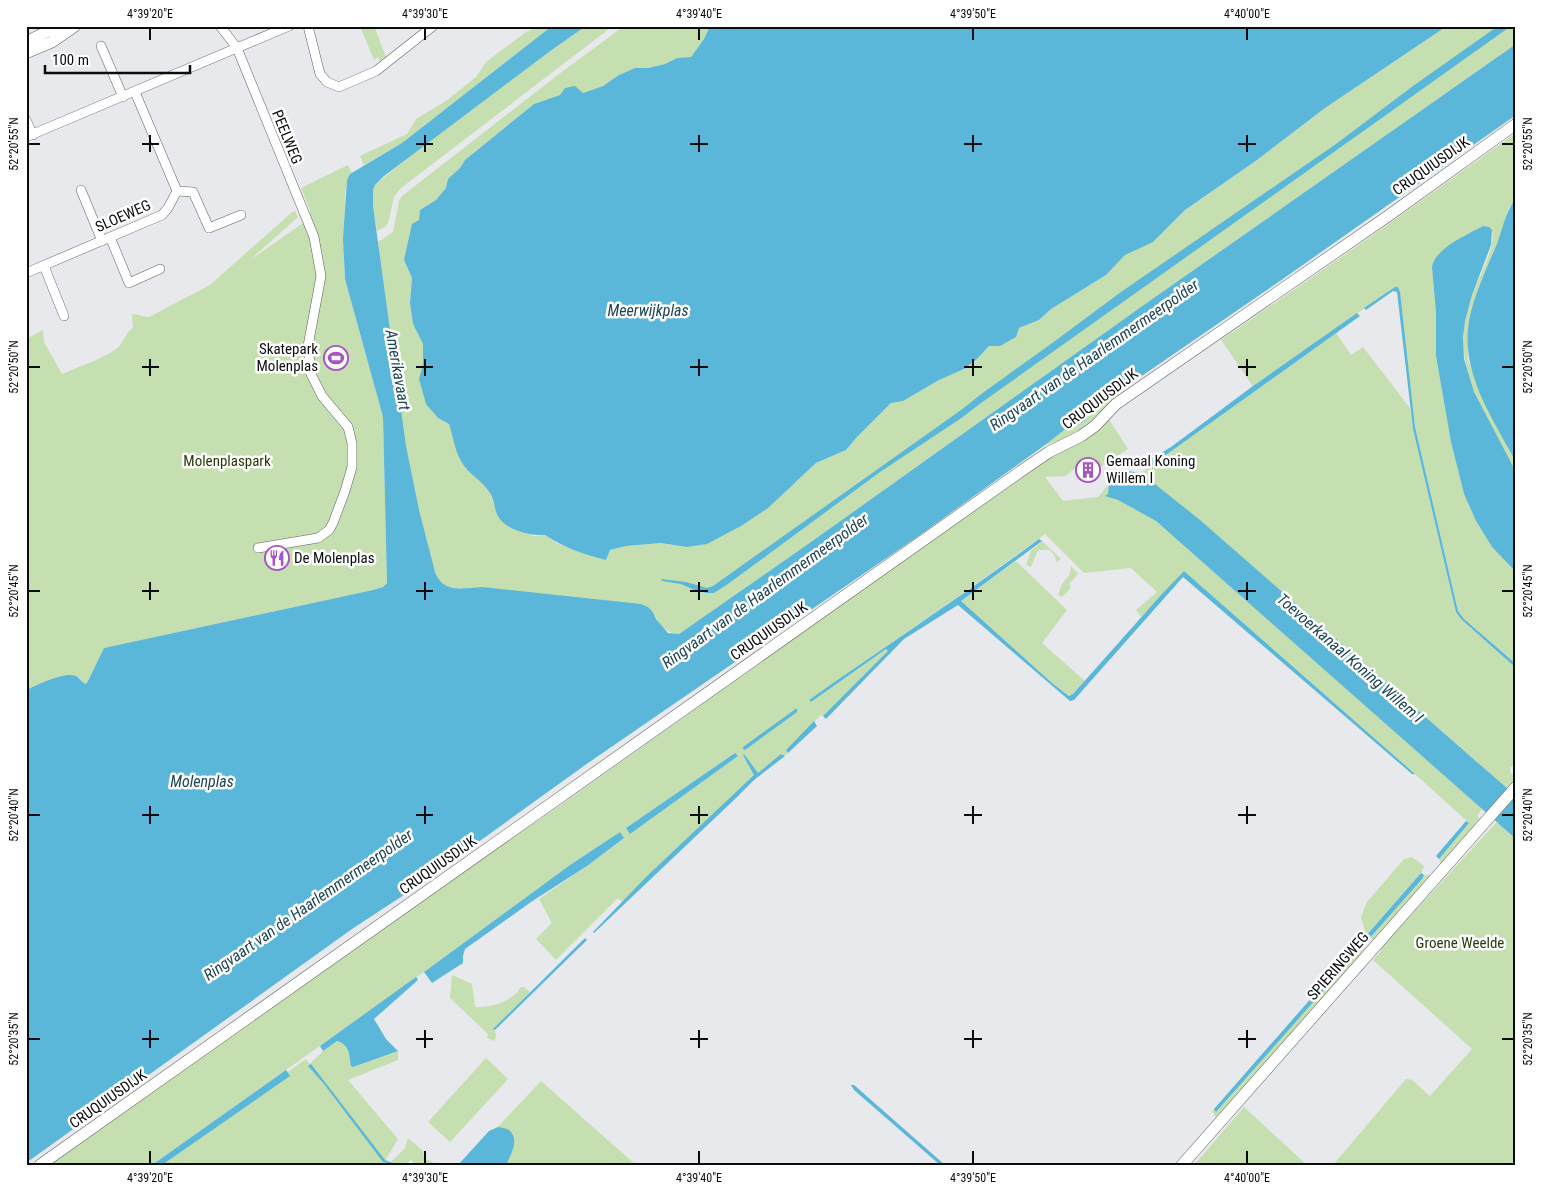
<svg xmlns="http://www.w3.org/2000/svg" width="1542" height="1191" viewBox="0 0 1542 1191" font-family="'Roboto Condensed',sans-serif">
<rect width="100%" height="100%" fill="#e7e9ec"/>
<path fill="#c6dfb0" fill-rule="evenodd" d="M 360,26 L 374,26 L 386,57 L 380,61 L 378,57 L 374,60 Z
M 539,26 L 552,26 L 402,143 L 364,165 L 360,156 L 407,134 L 416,119 L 446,101 L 476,77 L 486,62 L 526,32 Z
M 586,26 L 613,26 L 401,188 L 394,197 L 388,223 L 385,227 L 377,231 C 375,217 369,198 375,185 L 412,154 L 553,49 Z
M 624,26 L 710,26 L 704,39 L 691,57 L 677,58 L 665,64 L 648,68 L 635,68 L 619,75 L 603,86 L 583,93 L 560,95 L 534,104 L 465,160 L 460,168 L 449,179 L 446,188 L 436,200 L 420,210 L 419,221 L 404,260 L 412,278 L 410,303 L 413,324 L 423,344 L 423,364 L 419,379 L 438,418 L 449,424 L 461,461 L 468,470 L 482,482 L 491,494 L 498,517 L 534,536 L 545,535 L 558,544 L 606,560 L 610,550 L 626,546 L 661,543 L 687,547 L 795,483 L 816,463 L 846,450 L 857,437 L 891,403 L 903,401 L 939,380 L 964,369 L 977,359 L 989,346 L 1000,346 L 1019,328 L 1039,320 L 1051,309 L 1106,275 L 1125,255 L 1153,241 L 1185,210 L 1257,160 L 1325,108 L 1447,26 L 1516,26 L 1516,44 L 1141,307 L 811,542 L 679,634 C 666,634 658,623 653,611 L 482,587 C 468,588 450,592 438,581 C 402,474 393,354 378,242 L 393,232 L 399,201 L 402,196 L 559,74 Z
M 1516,133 L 1516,198 L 1508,209 L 1500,238 L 1485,274 L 1468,326 L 1468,360 L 1477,385 L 1489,412 L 1516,462 L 1516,472 C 1487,419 1450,369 1468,306 C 1475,282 1492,259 1493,233 L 1483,226 L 1465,236 L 1432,267 L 1436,313 L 1436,356 L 1451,441 L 1464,494 L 1476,521 L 1492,547 L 1516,572 L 1516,664 L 1464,619 L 1458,611 L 1415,427 L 1398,287 L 1395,287 L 1253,386 L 1221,340 L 1366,240 Z
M 348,165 L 352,173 L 347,180 L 345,193 L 344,270 L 345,279 L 383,417 L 387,583 L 383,587 L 373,590 L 104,648 L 87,683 L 85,685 C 82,682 79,678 76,676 C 64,671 37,685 26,690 L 26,339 L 43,330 L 44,342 L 62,374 C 80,366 100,360 116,349 C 124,344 125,332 133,328 L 132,314 C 138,314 142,317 149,317 L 210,285 L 291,213 L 295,211 L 298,217 L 250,260 L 309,219 L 310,210 L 301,188 Z
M 1336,333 L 1351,355 L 1363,347 L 1410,408 L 1413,429 L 1456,612 L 1461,619 L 1516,668 L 1516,763 L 1510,768 L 1511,774 L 1513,774 L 1516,771 L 1516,779 L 1507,789 L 1472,757 L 1141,473 Z
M 1126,388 C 1101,411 1080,437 1045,445 L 1072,423 Z
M 1108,418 L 1128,449 L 1099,468 L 1090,457 L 1065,476 L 1045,477 L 1063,501 L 1098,497 L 1109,484 L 1108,494 L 1106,496 L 1118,500 L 1156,521 L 1477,804 L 1482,809 L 1477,816 L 1480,819 L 1441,864 L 1439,859 L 1469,823 L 1415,774 L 1184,571 L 1141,617 L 1136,610 L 1157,592 L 1131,568 L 1084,573 L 1045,534 C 968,591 888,644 809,700 L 811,702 L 886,649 L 889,651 L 823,716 L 821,715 L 786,750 L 788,753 L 785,756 L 781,754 L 758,774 L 744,754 L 743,755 L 755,775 L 622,902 L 618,898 L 556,960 L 536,939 L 552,923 L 539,899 L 587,866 L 624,838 L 620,832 L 570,865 L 424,972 L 152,1165 L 48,1165 L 424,896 L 542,818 L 694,710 L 758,661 L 1031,469 L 1092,433 ZM 735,753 L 738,756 L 629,833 L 626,828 Z
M 1042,541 L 1061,559 L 1057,562 L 1054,555 L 1050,550 L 1038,550 L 1031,567 L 1026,565 L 1031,551 Z
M 1016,561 L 1067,610 L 1042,643 L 1085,681 L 1073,694 L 1070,696 L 1052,683 L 961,601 Z
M 1071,566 L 1078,574 L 1069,584 L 1071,588 L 1062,597 L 1058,595 L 1062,584 L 1070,574 Z
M 1516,801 L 1516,1165 L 1333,1165 L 1406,1079 L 1412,1080 L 1430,1096 L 1472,1049 L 1373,960 L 1381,951 L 1380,949 Z
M 1412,857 L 1424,866 L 1421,873 L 1366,935 L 1361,917 L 1367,902 L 1404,859 Z
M 1424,875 L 1431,875 L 1374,940 L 1370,938 Z
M 1364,943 L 1365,948 L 1348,970 L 1216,1118 L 1212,1111 L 1214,1109 L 1217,1111 Z
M 452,975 L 472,984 L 475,1007 C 492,1008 511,1002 521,987 L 524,987 L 530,992 L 494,1029 L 495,1030 L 496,1037 L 494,1041 L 487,1038 L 488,1034 L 450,998 Z
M 337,1041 L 347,1046 L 353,1067 L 398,1051 L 398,1060 L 348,1080 L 398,1139 L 385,1161 L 390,1163 L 405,1148 L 408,1138 L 423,1151 L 424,1158 L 436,1164 L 417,1165 L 411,1160 L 404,1165 L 156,1165 L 306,1059 L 310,1064 L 323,1051 Z
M 486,1058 L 508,1079 L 450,1142 L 428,1122 Z
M 541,1081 L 636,1165 L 462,1165 Z
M 1244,1107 L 1307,1165 L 1194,1165 Z"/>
<path fill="#5ab7da" d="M 552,26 L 586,26 L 553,49 L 384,176 L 375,185 L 373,190 L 373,206 L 406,446 L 419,510 L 435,572 C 443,594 463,588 482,587 L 641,604 L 648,607 L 653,612 L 656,619 L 668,633 L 679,634 L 811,542 L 1141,307 L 1516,44 L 1516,115 L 1280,281 L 1085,415 L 1087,419 L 1075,427 L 1072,424 L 1045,445 L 917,537 L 588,763 L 413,889 L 352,929 L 26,1163 L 26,690 C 37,685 64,671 76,676 C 79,678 82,682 85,684 L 87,683 L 104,648 L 373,590 L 383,587 L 387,583 L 383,417 L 345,279 L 343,239 L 347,180 L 350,174 L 402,143 Z
M 710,26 L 1447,26 L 1325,108 L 1257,160 L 1185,210 L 1153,242 L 1125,255 L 1106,275 L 1051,309 L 1039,320 L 1019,328 L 1016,337 L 1000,346 L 989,346 L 977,359 L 964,369 L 939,380 L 903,401 L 891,403 L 857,437 L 846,450 L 816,463 L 768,508 L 741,526 L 707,544 L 687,547 L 661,543 L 626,546 L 610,550 L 606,560 C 584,554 564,548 545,535 C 530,536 509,531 499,518 C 494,511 495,500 490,493 C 482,480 468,474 461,461 C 455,451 453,436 449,424 L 438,418 L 426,404 L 419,379 L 423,364 L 423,344 L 413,324 L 410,303 L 412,278 L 404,260 L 412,224 L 419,220 L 420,210 L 436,200 L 446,188 L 448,179 L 460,168 L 465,160 L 534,104 L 560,95 L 565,88 L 575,86 L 583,93 L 603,86 L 619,75 L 635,68 L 648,68 L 665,64 L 677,58 L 691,57 L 704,39 Z
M 1498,26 L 1511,26 L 981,403 L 960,419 L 880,472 L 728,584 L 714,593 L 707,593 L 697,591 L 681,584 L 662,581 L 661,579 L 686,582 L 707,588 L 713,586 L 961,410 L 984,392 L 1055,341 L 1121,292 L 1336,144 L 1413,86 Z
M 1516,198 L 1516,462 C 1492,417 1458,370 1470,316 C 1475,294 1485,272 1494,251 C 1502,234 1504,213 1516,198 Z
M 1483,226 L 1489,227 L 1492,230 L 1491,245 L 1472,295 L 1465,321 L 1463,337 L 1464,359 L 1474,392 L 1516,472 L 1516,572 L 1492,547 L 1476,521 L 1464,494 L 1451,442 L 1436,356 L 1436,313 L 1432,267 C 1435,248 1467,235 1483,226 Z
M 1395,287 L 1398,287 L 1400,292 L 1415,427 L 1458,611 L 1464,619 L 1516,664 L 1516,668 L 1461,619 L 1456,612 L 1413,429 L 1397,292 L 1393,291 L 1366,310 L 1364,308 Z
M 1357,313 L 1360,316 L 1152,465 L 1149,465 L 1148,461 L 1171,447 L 1253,386 Z
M 1128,471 L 1141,473 L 1200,520 L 1516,796 L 1516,839 L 1156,521 L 1118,500 L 1105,496 L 1108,494 L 1109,484 Z
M 1039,539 L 1042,541 L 961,601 L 1052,683 L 1069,696 L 1073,694 L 1161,595 L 1184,571 L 1415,774 L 1412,774 L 1183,577 L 1074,700 L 1070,701 L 958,605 L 904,639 L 826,719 L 823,716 L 888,651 L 886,649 L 811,702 L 809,700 C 885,646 964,595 1039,539 Z
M 797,708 L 797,712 L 745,750 L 743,749 L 743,747 Z
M 814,721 L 817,726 L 788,753 L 786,750 Z
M 735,753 L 738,756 L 630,834 L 626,828 Z
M 744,754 L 758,773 L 781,754 L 785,756 L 754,780 L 736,798 L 594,933 L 593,932 L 647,876 L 754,775 L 743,755 Z
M 1466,821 L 1469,823 L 1439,859 L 1436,856 Z
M 620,832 L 624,838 L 587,866 L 531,902 L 465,949 L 463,956 L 463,963 L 432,983 L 424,972 L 570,865 Z
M 1421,873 L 1424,875 L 1422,879 L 1216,1112 L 1214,1109 Z
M 585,938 L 587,940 L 495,1030 L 493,1029 Z
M 416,977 L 418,980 L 374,1019 L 386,1039 L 398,1051 L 353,1067 L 351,1066 C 349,1054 350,1045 337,1041 L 323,1051 L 320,1046 Z
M 311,1064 L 385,1160 L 397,1165 L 383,1162 L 324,1084 L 308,1066 Z
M 286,1070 L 290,1076 L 162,1165 L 152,1165 Z
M 851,1085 L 854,1085 L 945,1165 L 940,1165 L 854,1090 Z
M 498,1127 C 502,1128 506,1128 509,1130 C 520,1139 511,1155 506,1165 L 458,1165 L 489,1131 Z"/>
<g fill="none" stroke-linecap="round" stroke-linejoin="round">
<defs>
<path id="minor" d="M 220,26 L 237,48 L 314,237 L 321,276 L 308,346 L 311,374 L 322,396 L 348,427 L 352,443 L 352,467 L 345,491 L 333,523 L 329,530 L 318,538 L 258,548
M 308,26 L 320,74 L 327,82 L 339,87 L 376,71 L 433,26
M 101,46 L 123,97
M 26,120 L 33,135
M 26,137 L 289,26
M 81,190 L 102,241
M 177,191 L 193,192 L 209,228 L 241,215
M 110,237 L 129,283 L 160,269
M 44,266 L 64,316
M 26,273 L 162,215 L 168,208 L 177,191 L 135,92"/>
<path id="tertiary" d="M 26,42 L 59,26
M 26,53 L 52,42 L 75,26
M 40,1165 L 1024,469 L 1049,452 L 1081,436 L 1095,426 L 1116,404 L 1388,216 L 1516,124
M 1182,1165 L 1516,787"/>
</defs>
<use href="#minor" stroke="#5e6062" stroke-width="10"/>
<use href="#tertiary" stroke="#5e6062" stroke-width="12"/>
<use href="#minor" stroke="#fff" stroke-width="9"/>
<use href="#tertiary" stroke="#fff" stroke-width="11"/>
</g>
<path fill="none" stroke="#0b0c0d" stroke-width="2" d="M 150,28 L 150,40M 425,28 L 425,40M 699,28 L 699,40M 973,28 L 973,40M 1247,28 L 1247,40M 150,135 L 150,152M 425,135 L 425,152M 699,135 L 699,152M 973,135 L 973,152M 1247,135 L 1247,152M 28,144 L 40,144M 142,144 L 159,144M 416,144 L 433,144M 690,144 L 708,144M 964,144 L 982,144M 1238,144 L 1256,144M 1502,144 L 1514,144M 150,359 L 150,376M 425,359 L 425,376M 699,359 L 699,376M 973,359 L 973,376M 1247,359 L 1247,376M 28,367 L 40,367M 142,367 L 159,367M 416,367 L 433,367M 690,367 L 708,367M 964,367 L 982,367M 1238,367 L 1256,367M 1502,367 L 1514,367M 150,582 L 150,600M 425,582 L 425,600M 699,582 L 699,600M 973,582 L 973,600M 1247,582 L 1247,600M 28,591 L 40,591M 142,591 L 159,591M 416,591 L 433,591M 690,591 L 708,591M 964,591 L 982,591M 1238,591 L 1256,591M 1502,591 L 1514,591M 150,806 L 150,824M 425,806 L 425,824M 699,806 L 699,824M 973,806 L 973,824M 1247,806 L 1247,824M 28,815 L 40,815M 142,815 L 159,815M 416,815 L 433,815M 690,815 L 708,815M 964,815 L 982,815M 1238,815 L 1256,815M 1502,815 L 1514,815M 150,1030 L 150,1048M 425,1030 L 425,1048M 699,1030 L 699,1048M 973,1030 L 973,1048M 1247,1030 L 1247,1048M 28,1039 L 40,1039M 142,1039 L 159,1039M 416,1039 L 433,1039M 690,1039 L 708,1039M 964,1039 L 982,1039M 1238,1039 L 1256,1039M 1502,1039 L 1514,1039M 150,1151 L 150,1164M 425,1151 L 425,1164M 699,1151 L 699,1164M 973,1151 L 973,1164M 1247,1151 L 1247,1164"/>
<defs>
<symbol id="stadium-ring" viewBox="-11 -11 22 22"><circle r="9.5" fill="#fff" stroke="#a753c1" stroke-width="1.5"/><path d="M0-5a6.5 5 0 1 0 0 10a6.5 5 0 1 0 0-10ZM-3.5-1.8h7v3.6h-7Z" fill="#a753c1"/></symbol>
<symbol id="building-ring" viewBox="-11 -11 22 22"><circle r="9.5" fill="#fff" stroke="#a753c1" stroke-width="1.5"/><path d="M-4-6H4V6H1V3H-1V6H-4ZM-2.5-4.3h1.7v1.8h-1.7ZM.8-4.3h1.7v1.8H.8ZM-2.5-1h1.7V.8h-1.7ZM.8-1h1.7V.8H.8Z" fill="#a753c1"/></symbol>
<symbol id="restaurant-ring" viewBox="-11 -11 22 22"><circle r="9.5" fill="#fff" stroke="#a753c1" stroke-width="1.5"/><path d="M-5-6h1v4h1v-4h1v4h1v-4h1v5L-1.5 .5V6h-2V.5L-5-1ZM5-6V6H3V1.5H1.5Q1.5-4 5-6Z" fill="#a753c1"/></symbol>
</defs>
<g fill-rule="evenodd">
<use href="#stadium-ring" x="322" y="344" width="28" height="28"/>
<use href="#building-ring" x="1074" y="456" width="28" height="28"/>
<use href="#restaurant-ring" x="263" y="544" width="28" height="28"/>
</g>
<g text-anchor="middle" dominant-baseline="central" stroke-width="5" stroke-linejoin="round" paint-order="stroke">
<g font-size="15" fill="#0b0c0d" stroke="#fff">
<text transform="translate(287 137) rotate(68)">PEELWEG</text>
<text transform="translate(1431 166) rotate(-35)">CRUQUIUSDIJK</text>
<text transform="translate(123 216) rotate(-24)">SLOEWEG</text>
<text transform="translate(1100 399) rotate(-37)">CRUQUIUSDIJK</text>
<text transform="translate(769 631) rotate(-35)">CRUQUIUSDIJK</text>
<text transform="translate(438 865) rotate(-35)">CRUQUIUSDIJK</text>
<text transform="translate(1338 966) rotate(-49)">SPIERINGWEG</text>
<text transform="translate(108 1099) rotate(-35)">CRUQUIUSDIJK</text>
</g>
<g font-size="15" fill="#0b0c0d" stroke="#fff" text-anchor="start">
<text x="318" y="349" text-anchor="end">Skatepark<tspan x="318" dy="17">Molenplas</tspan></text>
<text x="1106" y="461">Gemaal Koning<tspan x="1106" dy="17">Willem I</tspan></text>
<text x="294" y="558">De Molenplas</text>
</g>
<g font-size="15" fill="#253b08" stroke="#fff">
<text x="227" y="461">Molenplaspark</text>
<text x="1460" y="943">Groene Weelde</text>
</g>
<g font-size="16" font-style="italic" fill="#1d4555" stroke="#fff">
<text x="648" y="310">Meerwijkplas</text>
<text transform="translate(1094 355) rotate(-35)">Ringvaart van de Haarlemmermeerpolder</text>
<text transform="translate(398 370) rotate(80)">Amerikavaart</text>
<text transform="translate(765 591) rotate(-36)">Ringvaart van de Haarlemmermeerpolder</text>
<text transform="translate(1350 658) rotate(41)">Toevoerkanaal Koning Willem I</text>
<text x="202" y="781">Molenplas</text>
<text transform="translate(308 905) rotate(-35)">Ringvaart van de Haarlemmermeerpolder</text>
</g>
</g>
<rect width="1542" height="1191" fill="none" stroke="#ffffff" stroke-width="55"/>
<path d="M45 65v8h145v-8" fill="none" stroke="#0b0c0d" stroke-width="2.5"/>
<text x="52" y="65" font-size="15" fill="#0b0c0d" stroke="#ffffff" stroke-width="4" paint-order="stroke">100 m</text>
<rect x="28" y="28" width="1486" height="1136" fill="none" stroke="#0b0c0d" stroke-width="2"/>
<g font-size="12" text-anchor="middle" fill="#0b0c0d">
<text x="150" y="18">4°39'20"E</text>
<text x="425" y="18">4°39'30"E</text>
<text x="699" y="18">4°39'40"E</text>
<text x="973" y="18">4°39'50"E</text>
<text x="1247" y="18">4°40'00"E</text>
<text transform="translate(14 144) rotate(-90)" y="4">52°20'55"N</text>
<text transform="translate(1528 144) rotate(-90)" y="4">52°20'55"N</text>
<text transform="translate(14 367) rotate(-90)" y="4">52°20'50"N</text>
<text transform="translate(1528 367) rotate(-90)" y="4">52°20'50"N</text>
<text transform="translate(14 591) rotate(-90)" y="4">52°20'45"N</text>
<text transform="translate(1528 591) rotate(-90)" y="4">52°20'45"N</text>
<text transform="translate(14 815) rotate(-90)" y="4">52°20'40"N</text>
<text transform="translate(1528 815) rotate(-90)" y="4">52°20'40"N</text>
<text transform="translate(14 1039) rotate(-90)" y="4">52°20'35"N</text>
<text transform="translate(1528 1039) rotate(-90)" y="4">52°20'35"N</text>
<text x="150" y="1182">4°39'20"E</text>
<text x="425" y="1182">4°39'30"E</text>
<text x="699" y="1182">4°39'40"E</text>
<text x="973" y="1182">4°39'50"E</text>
<text x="1247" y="1182">4°40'00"E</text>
</g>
</svg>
